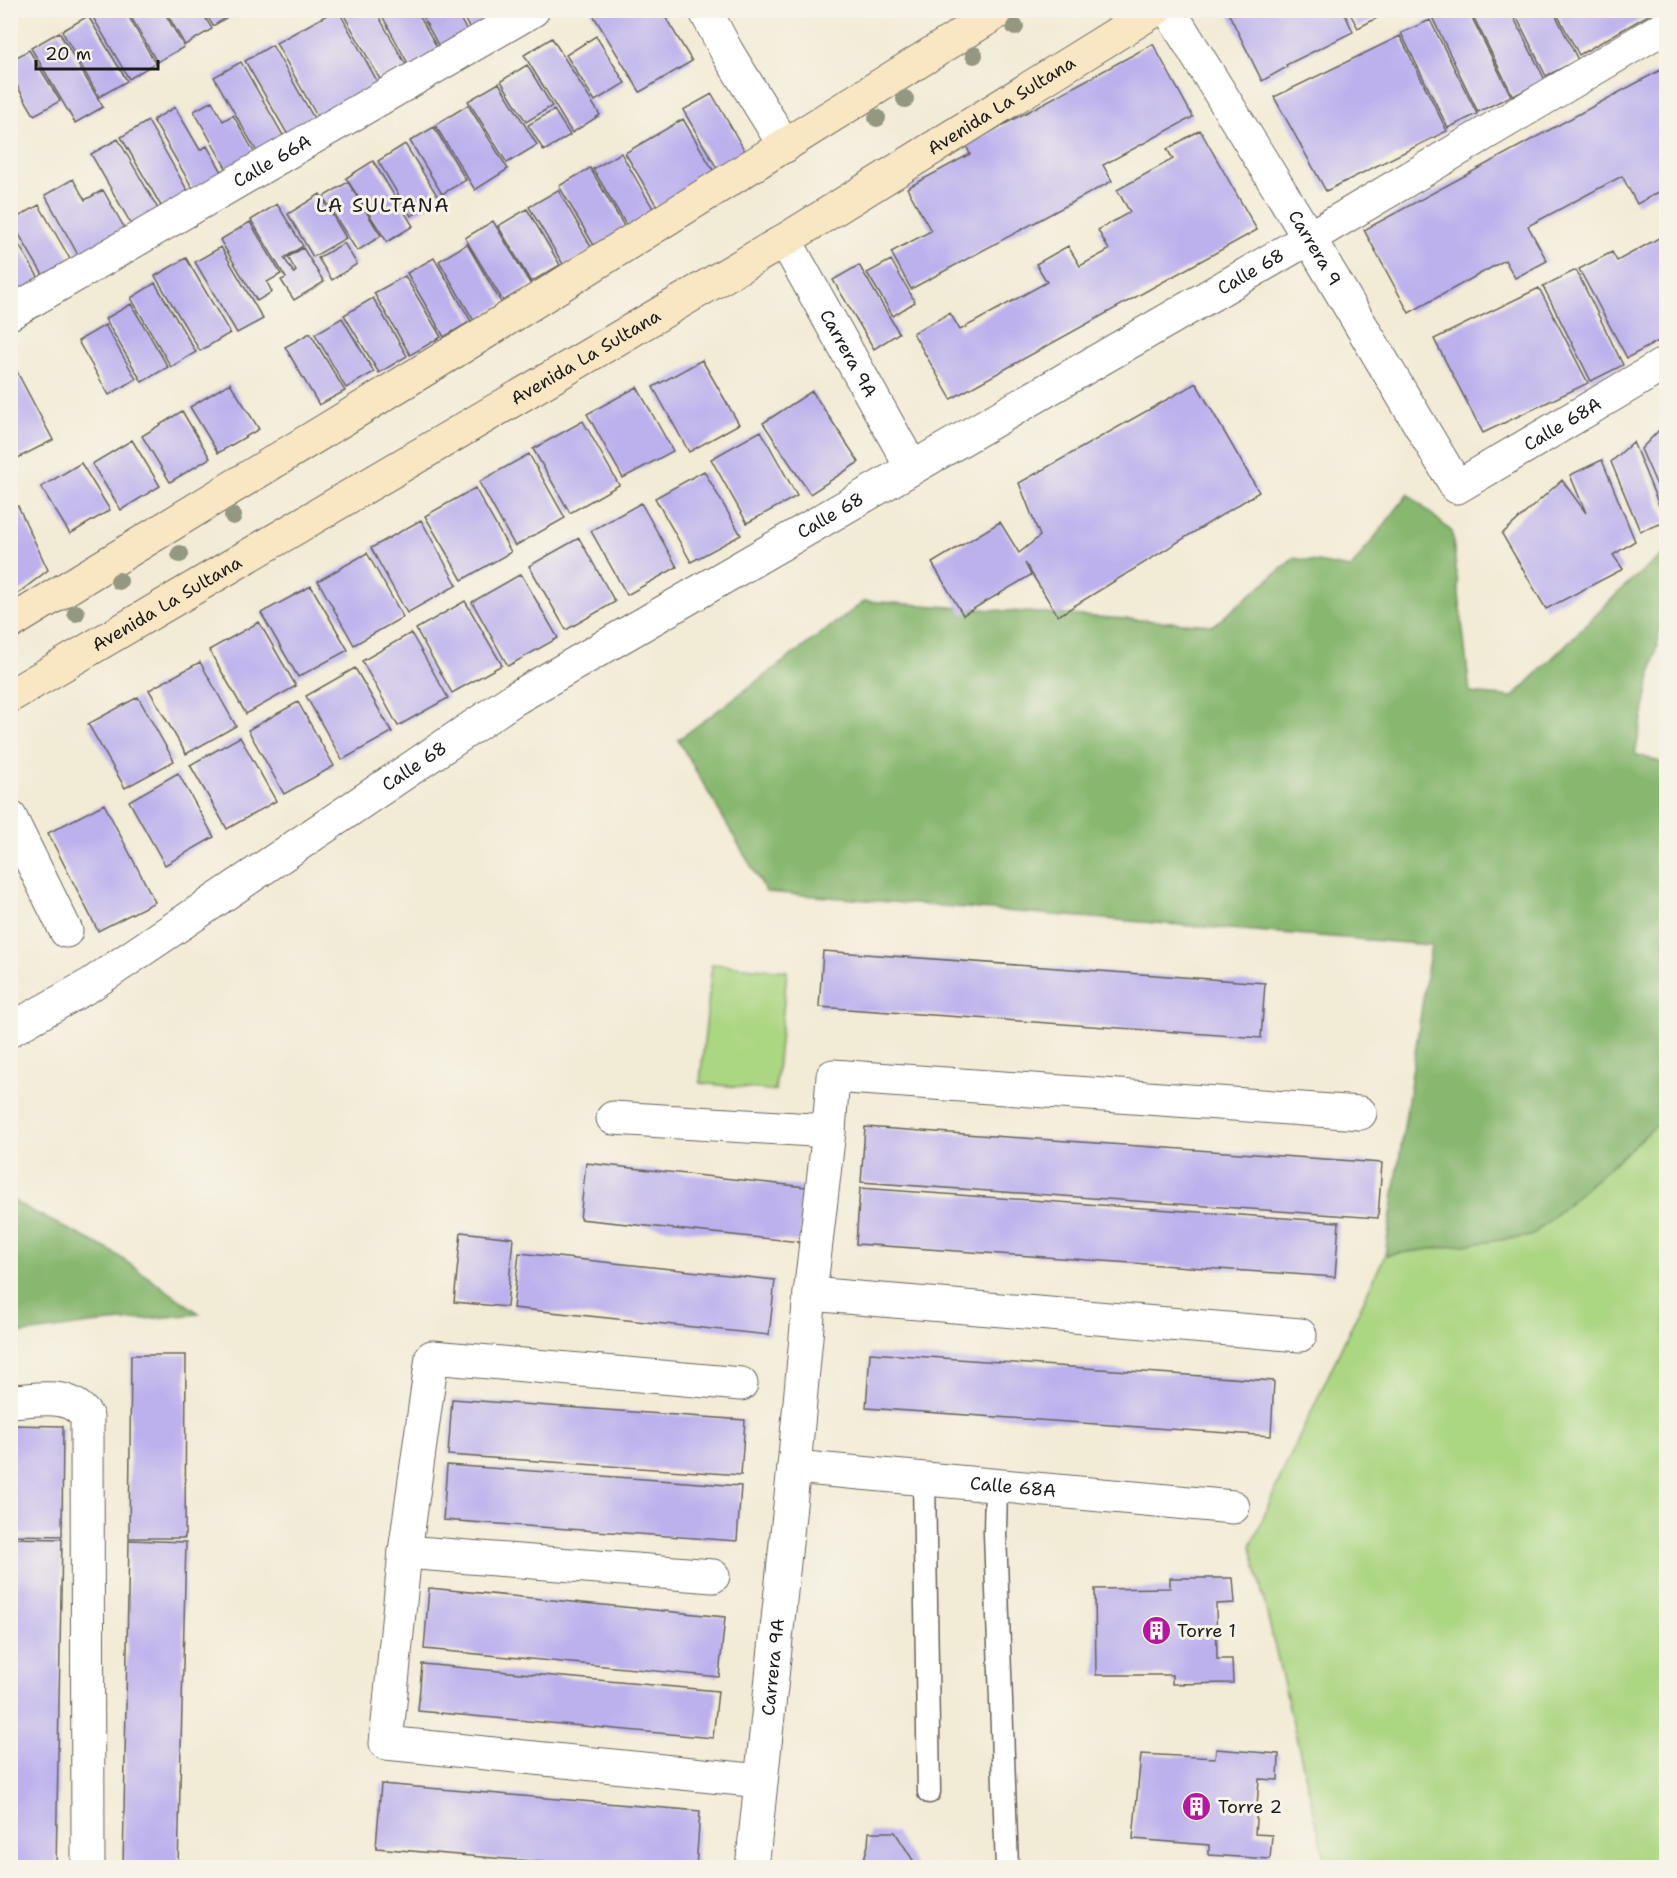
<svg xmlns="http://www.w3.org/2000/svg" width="1677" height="1878" viewBox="0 0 1677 1878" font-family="'Shantell Sans',sans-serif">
<rect width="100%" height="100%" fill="#f7f3e8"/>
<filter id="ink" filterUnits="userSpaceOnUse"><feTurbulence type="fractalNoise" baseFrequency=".0167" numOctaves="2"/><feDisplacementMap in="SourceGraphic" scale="12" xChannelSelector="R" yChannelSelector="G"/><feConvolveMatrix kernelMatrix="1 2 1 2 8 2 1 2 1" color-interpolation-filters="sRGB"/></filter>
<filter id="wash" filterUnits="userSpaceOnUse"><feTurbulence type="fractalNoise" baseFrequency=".008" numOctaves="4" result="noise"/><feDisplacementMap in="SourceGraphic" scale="24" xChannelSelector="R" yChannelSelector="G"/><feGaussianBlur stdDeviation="1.35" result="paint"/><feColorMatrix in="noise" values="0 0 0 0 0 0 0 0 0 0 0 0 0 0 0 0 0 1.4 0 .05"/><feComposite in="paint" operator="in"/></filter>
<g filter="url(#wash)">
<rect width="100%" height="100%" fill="#f2ebd5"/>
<path fill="#abd682" stroke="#64794f" stroke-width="1.5" d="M 712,964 L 787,971 L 775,1091 L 700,1083 Z
M 1666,1117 L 1666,1867 L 1327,1867 L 1251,1546 L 1280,1478 L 1385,1255 L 1531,1236 Z"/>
<path fill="#88b770" stroke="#526a46" stroke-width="1.5" d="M 1408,494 L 1452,532 L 1470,693 L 1513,697 L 1628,583 L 1666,552 L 1666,600 L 1635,754 L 1666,764 L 1666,1117 L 1531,1236 L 1385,1255 L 1431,945 L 766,892 L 678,740 L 865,601 L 1214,625 L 1294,558 L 1351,568 Z
M 10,1197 L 18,1204 L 111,1251 L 200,1314 L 90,1324 L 11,1335 Z"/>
<g id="blocks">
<path fill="#bcb0ed" d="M 97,10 L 125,10 L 155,63 L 129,79 L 91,14 Z
M 127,10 L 163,10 L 184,47 L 157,62 Z
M 165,10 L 201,10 L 212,29 L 185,45 Z
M 204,10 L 239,10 L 213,26 Z
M 336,10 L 338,10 L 383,92 L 322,125 L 276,43 Z
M 357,10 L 375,10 L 411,74 L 385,88 L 345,17 Z
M 379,10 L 416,10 L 440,53 L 411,69 Z
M 419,10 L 455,10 L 470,36 L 442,52 Z
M 459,10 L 497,10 L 500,16 L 472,32 Z
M 590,10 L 661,10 L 692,61 L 640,92 Z
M 1227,10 L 1343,10 L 1353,32 L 1286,65 L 1287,67 L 1262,81 Z
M 1348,10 L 1392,10 L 1358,28 Z
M 1445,10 L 1468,10 L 1511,96 L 1478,112 L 1432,17 Z
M 1470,10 L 1510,10 L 1545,80 L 1513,96 Z
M 1513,10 L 1553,10 L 1578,60 L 1546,76 Z
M 1555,10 L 1657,10 L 1579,55 Z
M 88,16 L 127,81 L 99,97 L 62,31 Z
M 1430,20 L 1477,114 L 1448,128 L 1401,33 Z
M 59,32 L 103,107 L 75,123 L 31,48 Z
M 596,36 L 625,83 L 595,101 L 566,55 Z
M 1400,36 L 1447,131 L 1326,191 L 1274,97 Z
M 552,38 L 600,115 L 572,133 L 524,55 Z
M 1153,44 L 1193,117 L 1103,165 L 1112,181 L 911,289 L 891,252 L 931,231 L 907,188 L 970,154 L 966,145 Z
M 272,45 L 319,127 L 292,142 L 245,61 Z
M 29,50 L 60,101 L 34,115 L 10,74 L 10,61 Z
M 241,62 L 288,144 L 261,159 L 214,77 Z
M 527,65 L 552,106 L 526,122 L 501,81 Z
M 1666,67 L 1666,188 L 1637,204 L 1622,176 L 1528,226 L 1547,261 L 1515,278 L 1505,260 L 1409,313 L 1364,230 Z
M 499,83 L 537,145 L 507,163 L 468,101 Z
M 712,94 L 750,160 L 722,177 L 683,110 Z
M 212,101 L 223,121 L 233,115 L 259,161 L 231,177 L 194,111 Z
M 468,105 L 508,169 L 475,190 L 435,125 Z
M 175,107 L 200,150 L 207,146 L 229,184 L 200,201 L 153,120 Z
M 554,110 L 570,135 L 544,151 L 528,125 Z
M 683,119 L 716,175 L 658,208 L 625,153 Z
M 148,121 L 195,204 L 168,218 L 121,137 Z
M 434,127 L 466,180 L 442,194 L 410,141 Z
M 1200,130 L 1257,230 L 951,399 L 913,333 L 950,313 L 960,330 L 1047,282 L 1036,264 L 1068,246 L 1080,266 L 1109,250 L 1098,230 L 1130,212 L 1117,190 L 1173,159 L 1167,149 Z
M 118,139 L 165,221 L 138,236 L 91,154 Z
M 405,144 L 440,200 L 411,216 L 378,161 Z
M 621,153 L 655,212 L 628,228 L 593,169 Z
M 373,161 L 413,226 L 387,242 L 346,178 Z
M 590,168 L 627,231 L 596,249 L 559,186 Z
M 73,179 L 85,200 L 103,190 L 129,236 L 82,262 L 45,195 Z
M 348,182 L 381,236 L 357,251 L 323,197 Z
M 558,190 L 593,250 L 564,266 L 529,207 Z
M 320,194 L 346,238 L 313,257 L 288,214 Z
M 277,204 L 303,246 L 284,258 L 294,273 L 296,271 L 288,257 L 303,248 L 324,282 L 294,300 L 281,280 L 286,278 L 251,220 Z
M 39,205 L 77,271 L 50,287 L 11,221 Z
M 527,209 L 560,265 L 531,282 L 498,226 Z
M 493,221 L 531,285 L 503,301 L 465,238 Z
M 250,222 L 281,274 L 267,282 L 272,292 L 257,301 L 220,240 Z
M 10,230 L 46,290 L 18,307 L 10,293 Z
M 1666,234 L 1666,337 L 1627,358 L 1579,269 L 1612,252 L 1617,261 Z
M 344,243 L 357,264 L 332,280 L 318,258 Z
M 467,244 L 502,304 L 474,321 L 439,261 Z
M 221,247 L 263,319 L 237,333 L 195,262 Z
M 186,258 L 230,333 L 200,351 L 155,276 Z
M 434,258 L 471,321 L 444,337 L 407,273 Z
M 891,260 L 915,302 L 893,316 L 867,273 Z
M 859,265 L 899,333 L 874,349 L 833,280 Z
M 1576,270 L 1623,365 L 1591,381 L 1543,286 Z
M 405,276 L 441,337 L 410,355 L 374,293 Z
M 155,283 L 196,352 L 171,367 L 131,298 Z
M 1539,288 L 1588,383 L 1483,433 L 1434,339 Z
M 373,298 L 407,356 L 379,373 L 344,315 Z
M 131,304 L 168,367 L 142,382 L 105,319 Z
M 342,318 L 374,372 L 346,388 L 315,334 Z
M 105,325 L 136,379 L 109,395 L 78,341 Z
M 310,333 L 345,391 L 319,405 L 285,347 Z
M 702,360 L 739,424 L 689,452 L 653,387 Z
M 15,368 L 53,440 L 10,462 L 10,370 Z
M 230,383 L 259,429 L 218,453 L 190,407 Z
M 1196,383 L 1259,492 L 1058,616 L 1025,563 L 1031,575 L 963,615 L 932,563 L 1000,522 L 1019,553 L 1040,536 L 1019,483 Z
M 637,387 L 673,451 L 623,478 L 587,414 Z
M 812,391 L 859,462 L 810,494 L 763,423 Z
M 182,411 L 210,458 L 170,482 L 142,436 Z
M 583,421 L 619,485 L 570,513 L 533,449 Z
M 1664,425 L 1666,430 L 1666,506 L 1641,449 Z
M 761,431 L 797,496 L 747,523 L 711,459 Z
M 132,440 L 160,486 L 121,510 L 92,464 Z
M 1633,442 L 1666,522 L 1640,531 L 1611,462 Z
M 529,454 L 565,518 L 515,546 L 479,482 Z
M 1602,460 L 1635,541 L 1613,555 L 1623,569 L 1546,609 L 1502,534 L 1562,480 L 1586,513 L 1570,475 Z
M 81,463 L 110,510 L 70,534 L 41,487 Z
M 704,471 L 741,535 L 691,562 L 655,498 Z
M 475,488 L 511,552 L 462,580 L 425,516 Z
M 641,503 L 677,567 L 627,595 L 591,531 Z
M 18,506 L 48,570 L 17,594 L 10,597 L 10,509 Z
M 421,520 L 457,585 L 407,613 L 371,548 Z
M 579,538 L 615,602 L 566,630 L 529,566 Z
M 367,553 L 403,617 L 354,645 L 318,581 Z
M 521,574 L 558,638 L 508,666 L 472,602 Z
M 311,586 L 348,650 L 298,677 L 261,613 Z
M 465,601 L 502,665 L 452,693 L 416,629 Z
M 259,622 L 296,686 L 246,714 L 209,650 Z
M 411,633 L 448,698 L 398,726 L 362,661 Z
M 200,662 L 236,726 L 186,754 L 149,690 Z
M 355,668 L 392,732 L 342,760 L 306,696 Z
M 138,697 L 174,761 L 125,788 L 88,724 Z
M 298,702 L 334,766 L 284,794 L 248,730 Z
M 240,737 L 276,801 L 227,829 L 190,765 Z
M 178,773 L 214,837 L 165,865 L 129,801 Z
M 104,804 L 155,902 L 98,931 L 48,833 Z
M 823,951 L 1265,983 L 1261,1038 L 819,1007 Z
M 865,1127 L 1382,1163 L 1378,1218 L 861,1182 Z
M 586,1163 L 806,1187 L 800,1242 L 580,1219 Z
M 860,1188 L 1339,1222 L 1335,1277 L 856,1244 Z
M 461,1232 L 513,1238 L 507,1307 L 454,1302 Z
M 519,1253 L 775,1280 L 769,1335 L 513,1308 Z
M 870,1353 L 1274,1381 L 1271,1436 L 866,1408 Z
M 131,1355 L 186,1355 L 185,1538 L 129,1538 Z
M 452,1399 L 745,1420 L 741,1475 L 448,1455 Z
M 10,1425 L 63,1426 L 62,1536 L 10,1535 Z
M 447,1465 L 741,1486 L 737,1541 L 443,1520 Z
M 10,1538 L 62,1539 L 56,1868 L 10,1867 Z
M 129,1540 L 186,1542 L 178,1868 L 123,1868 Z
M 1170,1578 L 1233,1578 L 1235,1603 L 1216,1604 L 1217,1659 L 1232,1659 L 1233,1683 L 1172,1684 L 1172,1675 L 1096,1675 L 1095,1589 L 1170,1588 Z
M 429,1588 L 725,1617 L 719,1677 L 424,1649 Z
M 422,1664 L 718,1691 L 713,1738 L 418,1711 Z
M 1216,1749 L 1279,1754 L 1278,1780 L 1259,1779 L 1255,1834 L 1272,1835 L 1270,1859 L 1209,1855 L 1209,1845 L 1133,1839 L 1141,1754 L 1215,1758 Z
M 381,1784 L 700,1811 L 696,1868 L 612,1868 L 376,1848 Z
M 869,1832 L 895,1832 L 918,1868 L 866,1868 L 863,1863 L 868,1845 Z"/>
</g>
</g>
<g filter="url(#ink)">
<use href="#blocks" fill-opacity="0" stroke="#67645d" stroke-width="1.5"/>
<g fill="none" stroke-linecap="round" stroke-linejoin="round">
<defs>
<path id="lane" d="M 924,1479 L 929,1792
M 996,1486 L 995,1533 L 1007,1868"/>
<g id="street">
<path d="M 705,10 L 727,52 L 785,146"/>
<path id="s1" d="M 1169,10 L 1309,238 L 1457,487 L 1666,363"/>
<path id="s2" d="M 785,240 L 912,468"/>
<path id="s3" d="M 10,313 L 533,10"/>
<path d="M 10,817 L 66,931"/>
<path id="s4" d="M 10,1030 L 90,985 L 514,699 L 1309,238 L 1666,26"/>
<path d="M 613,1118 L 829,1131"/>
<path d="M 810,1294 L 1300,1335"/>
<path d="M 741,1384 L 432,1357 L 405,1552 L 386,1743 L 761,1781"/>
<path d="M 10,1401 C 40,1400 69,1391 87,1417 L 88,1868"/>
<path id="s5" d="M 794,1467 L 1233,1507"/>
<path d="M 405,1552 L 713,1576"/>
<path id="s6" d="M 752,1868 L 794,1467 L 810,1294 L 829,1131 L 833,1076 L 1360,1113"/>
</g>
<g id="secondary">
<path d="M 10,623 L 478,337 L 1001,10"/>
<path id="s7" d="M 10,696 L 785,240 L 1155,10"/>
</g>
</defs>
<use href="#lane" stroke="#67645d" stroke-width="25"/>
<use href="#street" stroke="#67645d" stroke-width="35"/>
<use href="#secondary" stroke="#67645d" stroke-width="35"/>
<use href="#lane" stroke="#fff" stroke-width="22"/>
<use href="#street" stroke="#fff" stroke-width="33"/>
<use href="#secondary" stroke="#f9e7c3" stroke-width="33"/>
</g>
<g fill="#949880">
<circle cx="1015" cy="27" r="9"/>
<circle cx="974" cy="55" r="9"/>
<circle cx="905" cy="99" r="9"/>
<circle cx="877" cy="118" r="9"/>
<circle cx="233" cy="516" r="9"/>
<circle cx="180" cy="554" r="9"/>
<circle cx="119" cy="581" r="9"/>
<circle cx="76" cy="613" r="9"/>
</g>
</g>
<defs>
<symbol id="building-disc" viewBox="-11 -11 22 22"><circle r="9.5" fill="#b5179e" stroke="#f7f3e8"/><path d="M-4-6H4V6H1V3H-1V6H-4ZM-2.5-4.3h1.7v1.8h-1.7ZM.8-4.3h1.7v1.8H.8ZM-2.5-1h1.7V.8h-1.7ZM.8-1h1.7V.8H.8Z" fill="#fff"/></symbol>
</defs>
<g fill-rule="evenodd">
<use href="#building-disc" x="1140" y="1614" width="33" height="33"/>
<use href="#building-disc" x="1180" y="1790" width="33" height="33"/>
</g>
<g text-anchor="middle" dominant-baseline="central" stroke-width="6" stroke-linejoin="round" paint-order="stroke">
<g font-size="18" fill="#1c1c1c" stroke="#f7f3e8">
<text stroke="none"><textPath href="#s7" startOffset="1154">Avenida La Sultana</textPath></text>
<text stroke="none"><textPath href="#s3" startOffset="303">Calle 66A</textPath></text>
<text stroke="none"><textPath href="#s1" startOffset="279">Carrera 9</textPath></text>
<text stroke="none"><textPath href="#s4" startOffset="1455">Calle 68</textPath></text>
<text stroke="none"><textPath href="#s2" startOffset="130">Carrera 9A</textPath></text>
<text stroke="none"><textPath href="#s7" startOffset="668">Avenida La Sultana</textPath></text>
<text stroke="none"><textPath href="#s1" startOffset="680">Calle 68A</textPath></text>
<text stroke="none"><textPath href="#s4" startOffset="969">Calle 68</textPath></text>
<text stroke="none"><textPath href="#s7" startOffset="182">Avenida La Sultana</textPath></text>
<text stroke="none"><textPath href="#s4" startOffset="483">Calle 68</textPath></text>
<text stroke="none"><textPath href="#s5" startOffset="220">Calle 68A</textPath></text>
<text stroke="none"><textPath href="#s6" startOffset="202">Carrera 9A</textPath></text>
</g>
<g font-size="18" fill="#1c1c1c" stroke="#f7f3e8" text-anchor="start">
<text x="1177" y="1631">Torre 1</text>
<text x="1218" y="1807">Torre 2</text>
</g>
<g font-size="20" letter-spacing="1.5" fill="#1c1c1c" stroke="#f7f3e8">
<text x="383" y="205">LA SULTANA</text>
</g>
</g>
<rect width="1677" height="1878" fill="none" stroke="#f7f3e8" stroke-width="36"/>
<path d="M36 60v9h122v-9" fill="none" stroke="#1c1c1c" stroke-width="3"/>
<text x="45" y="60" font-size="18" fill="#1c1c1c" stroke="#f7f3e8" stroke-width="4.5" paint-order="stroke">20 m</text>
</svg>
